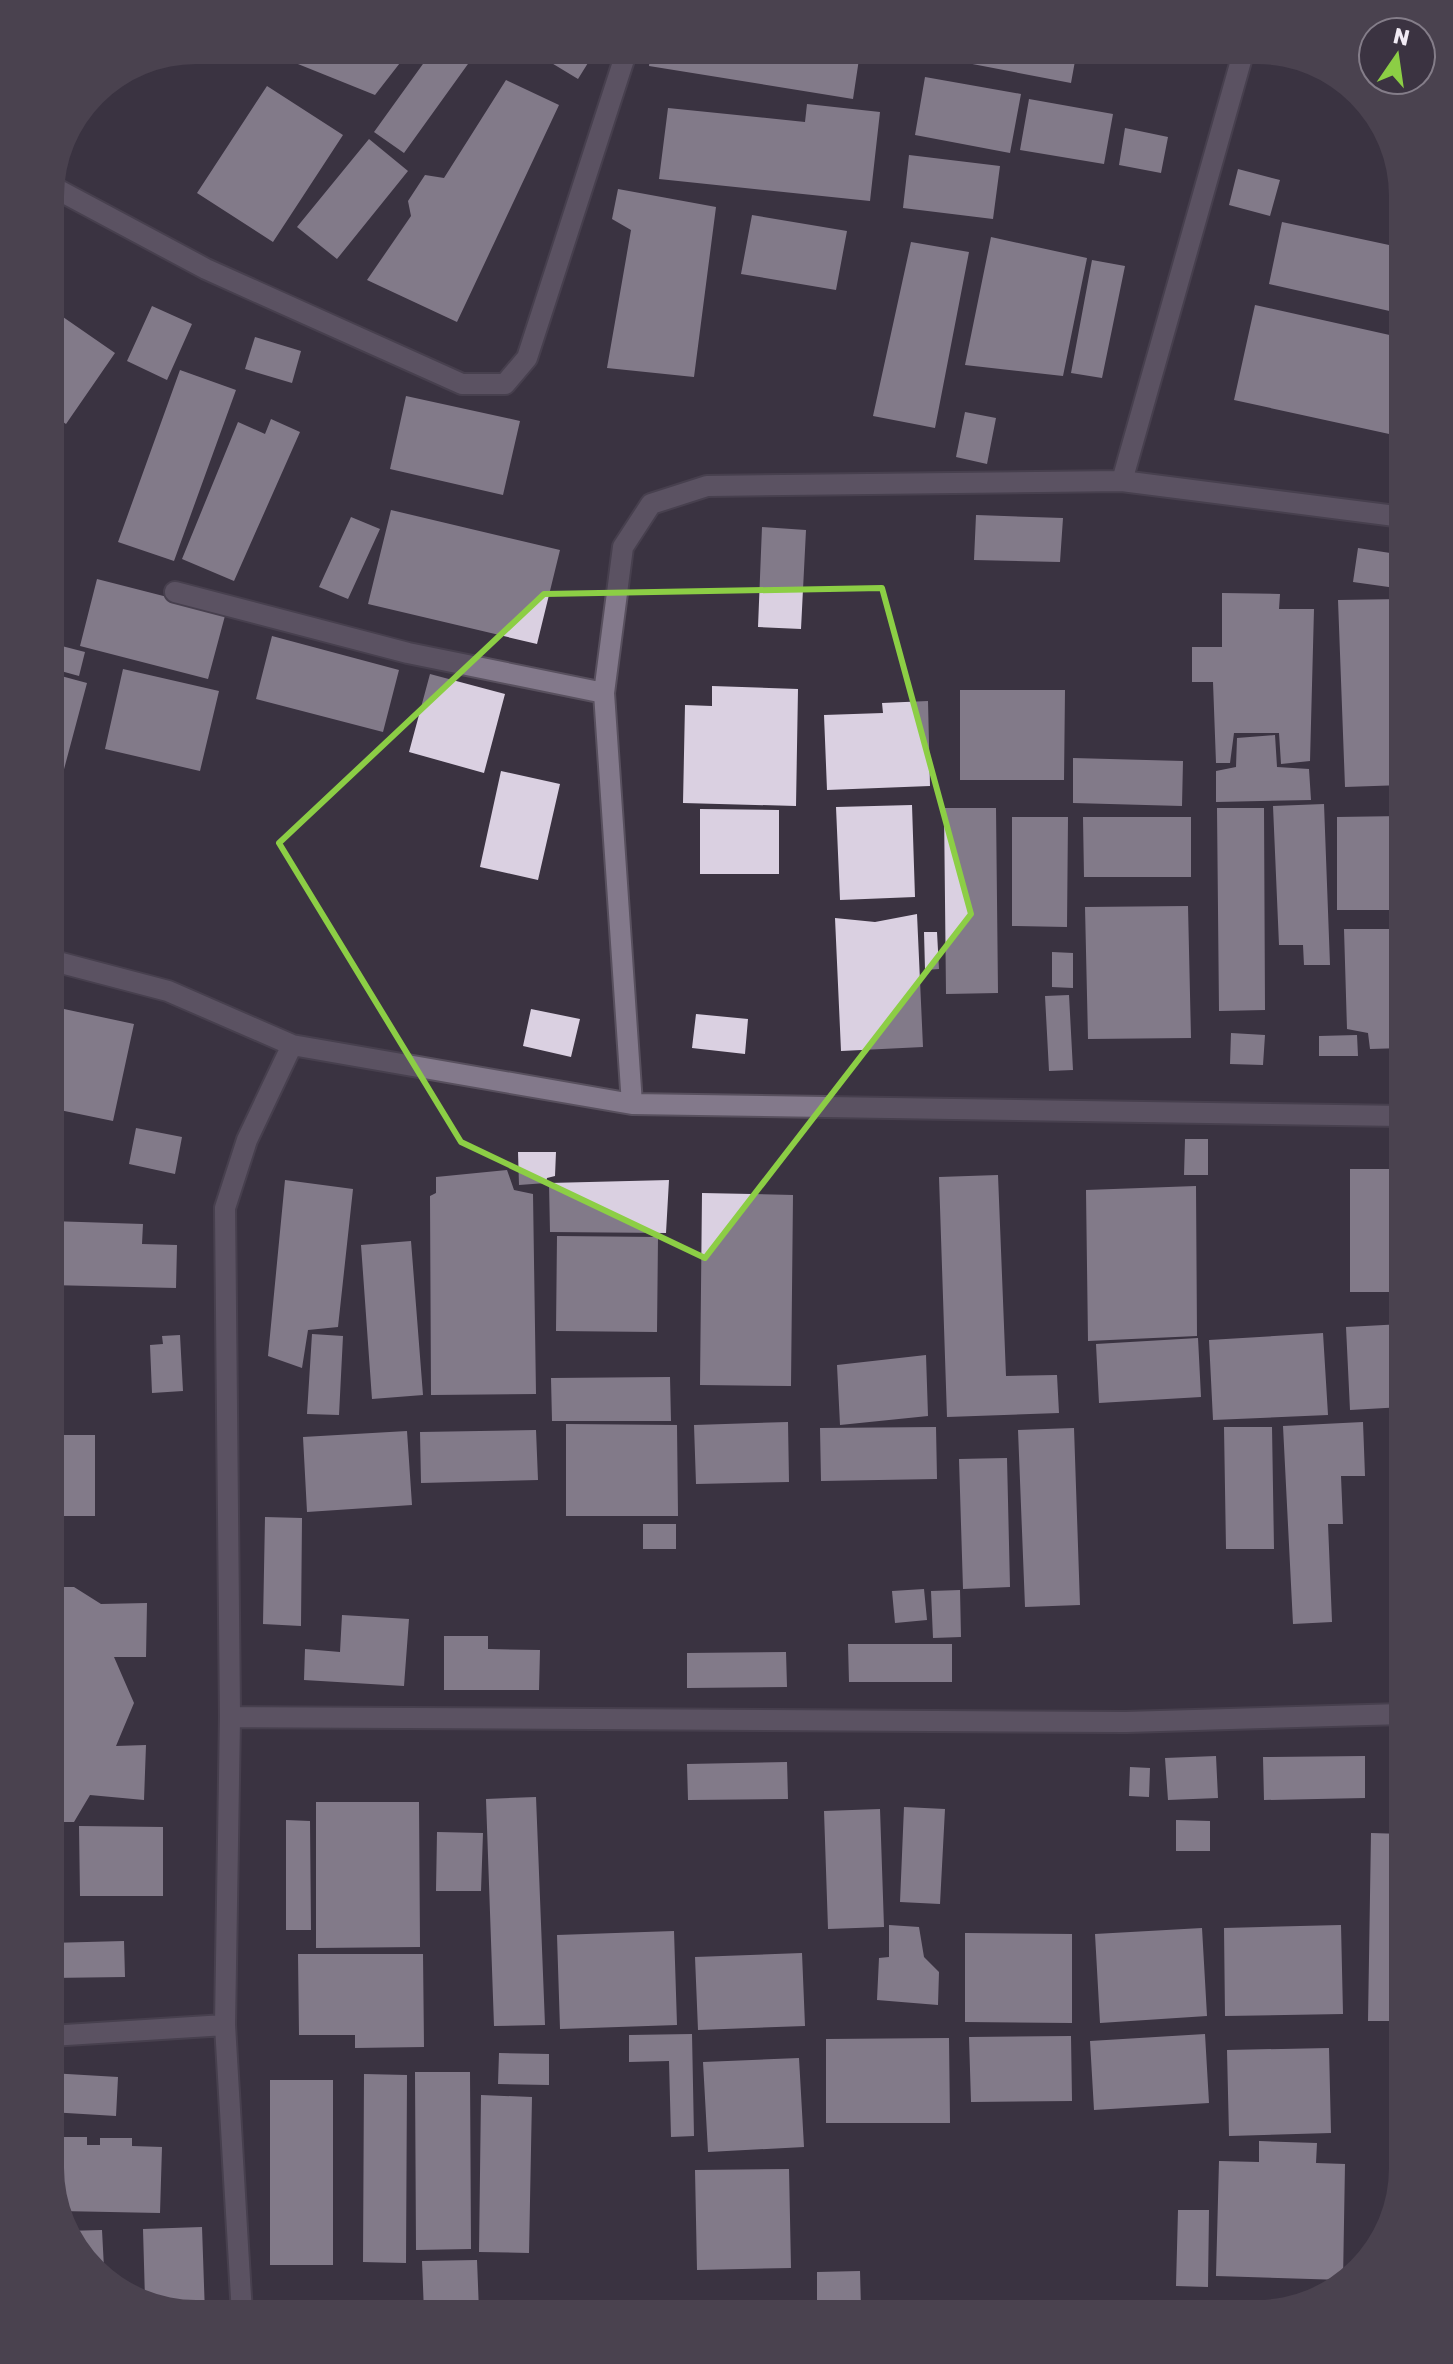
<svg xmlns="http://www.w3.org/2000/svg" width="1453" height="2364" viewBox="0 0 1453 2364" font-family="Rubik,sans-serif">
<rect width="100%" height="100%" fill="#3b3341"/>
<path fill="#dad0e1" d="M 290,50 L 410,50 L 375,95 L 288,60 Z
M 433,50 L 478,50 L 404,153 L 374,132 Z
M 551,50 L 596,50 L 578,79 L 545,59 Z
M 651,50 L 801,50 L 859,59 L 853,99 L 649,66 Z
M 884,50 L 918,50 L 916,60 Z
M 964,50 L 1077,50 L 1071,83 L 962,62 Z
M 925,77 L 1021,94 L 1010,153 L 915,135 Z
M 506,80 L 559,105 L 457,322 L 367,280 L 411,216 L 408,201 L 425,175 L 444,178 Z
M 267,86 L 343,135 L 273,242 L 197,193 Z
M 1029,99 L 1113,114 L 1104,164 L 1020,150 Z
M 807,104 L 880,112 L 870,201 L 659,179 L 668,108 L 805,122 Z
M 1125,128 L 1168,137 L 1161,173 L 1119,165 Z
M 369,139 L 408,171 L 337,259 L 297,227 Z
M 909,155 L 1000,166 L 993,219 L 903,208 Z
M 1238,169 L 1280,180 L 1270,216 L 1229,205 Z
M 618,189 L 716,207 L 694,377 L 607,368 L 631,230 L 612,219 Z
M 752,215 L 847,231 L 836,290 L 741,274 Z
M 1282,222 L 1403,248 L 1403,314 L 1269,284 Z
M 991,237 L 1087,258 L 1063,376 L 965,365 Z
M 911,242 L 969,252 L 935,428 L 873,416 Z
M 1092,260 L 1125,266 L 1102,378 L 1071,373 Z
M 1255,305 L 1403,338 L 1403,437 L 1234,400 Z
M 152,306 L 192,324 L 167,380 L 127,361 Z
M 50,308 L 115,353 L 66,424 L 50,413 Z
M 255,337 L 301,351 L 292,383 L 245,369 Z
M 180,370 L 236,390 L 174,561 L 118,542 Z
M 406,396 L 520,421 L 503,495 L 390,469 Z
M 965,412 L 996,418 L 987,464 L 956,457 Z
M 271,419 L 300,432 L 234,581 L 182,559 L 238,422 L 265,434 Z
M 391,510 L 560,550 L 537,644 L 368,604 Z
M 976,515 L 1063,518 L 1060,562 L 974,560 Z
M 351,517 L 380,529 L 348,599 L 319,587 Z
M 762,527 L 806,530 L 801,629 L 758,627 Z
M 1358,548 L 1403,555 L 1403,589 L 1353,582 Z
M 97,579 L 226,612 L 208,679 L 80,646 Z
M 1222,593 L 1280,594 L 1279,609 L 1314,609 L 1310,761 L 1281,764 L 1279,733 L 1234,733 L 1230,763 L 1216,763 L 1213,682 L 1192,682 L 1192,647 L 1222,647 Z
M 1403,599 L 1403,785 L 1345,787 L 1338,600 Z
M 272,636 L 399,670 L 383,732 L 256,699 Z
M 50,643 L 85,652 L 79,676 L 50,668 Z
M 123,669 L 219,691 L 200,771 L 105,749 Z
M 50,673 L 87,683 L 51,818 L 50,818 Z
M 430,674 L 505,694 L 484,773 L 409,752 Z
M 712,686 L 798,689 L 796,806 L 683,803 L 685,705 L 712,706 Z
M 960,690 L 1065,690 L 1064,780 L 960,780 Z
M 928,701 L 930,786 L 827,790 L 824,715 L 883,713 L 882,703 Z
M 1275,735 L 1277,767 L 1309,769 L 1311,800 L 1216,802 L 1216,771 L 1236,767 L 1237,738 Z
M 1073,758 L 1183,761 L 1182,806 L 1073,803 Z
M 501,771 L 560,784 L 538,880 L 480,867 Z
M 1324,804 L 1330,965 L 1304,965 L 1303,945 L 1279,945 L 1273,806 Z
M 912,805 L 915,897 L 840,900 L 836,807 Z
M 944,808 L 996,808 L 998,993 L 946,994 Z
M 1217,808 L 1264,808 L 1265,1010 L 1219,1011 Z
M 700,809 L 779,810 L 779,874 L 700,874 Z
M 1403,816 L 1403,910 L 1337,910 L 1337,817 Z
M 1012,817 L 1068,817 L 1067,927 L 1012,926 Z
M 1083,817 L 1191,817 L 1191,877 L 1084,877 Z
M 1188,906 L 1191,1038 L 1088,1039 L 1085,907 Z
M 917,914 L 923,1047 L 841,1051 L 835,918 L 875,922 Z
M 1344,929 L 1403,929 L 1403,1048 L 1370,1049 L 1368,1033 L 1347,1029 Z
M 924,932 L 937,932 L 939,969 L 925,970 Z
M 1052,952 L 1073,953 L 1073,988 L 1052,987 Z
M 1069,995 L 1073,1070 L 1049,1071 L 1045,996 Z
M 50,1006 L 134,1024 L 113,1121 L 50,1108 Z
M 531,1009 L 580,1019 L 571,1057 L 523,1046 Z
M 696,1014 L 748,1019 L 745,1054 L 692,1048 Z
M 1231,1033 L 1265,1035 L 1263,1065 L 1230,1064 Z
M 1357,1035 L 1358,1056 L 1319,1056 L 1319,1036 Z
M 136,1128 L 182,1137 L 175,1174 L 129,1164 Z
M 1185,1139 L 1208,1139 L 1208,1175 L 1184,1175 Z
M 518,1152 L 556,1152 L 555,1176 L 547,1178 L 546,1183 L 519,1185 Z
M 1350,1169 L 1403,1169 L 1403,1292 L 1350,1292 Z
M 507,1170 L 514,1190 L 533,1194 L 536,1394 L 431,1395 L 430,1196 L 436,1193 L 436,1177 Z
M 998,1175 L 1006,1376 L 1057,1375 L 1059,1413 L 947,1417 L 939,1177 Z
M 285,1180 L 353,1189 L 338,1327 L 308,1330 L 302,1368 L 268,1356 Z
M 669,1180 L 666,1233 L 550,1232 L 549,1183 Z
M 1196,1186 L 1197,1336 L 1088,1341 L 1086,1190 Z
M 702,1193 L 793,1195 L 791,1386 L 700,1385 Z
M 50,1221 L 143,1224 L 142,1244 L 177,1245 L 176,1288 L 50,1285 Z
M 557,1236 L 658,1237 L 657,1332 L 556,1331 Z
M 411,1241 L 423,1395 L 372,1399 L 361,1245 Z
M 1403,1324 L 1403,1407 L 1350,1410 L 1346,1327 Z
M 1323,1333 L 1328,1415 L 1213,1420 L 1209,1340 Z
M 312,1334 L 343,1336 L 339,1415 L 307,1414 Z
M 180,1335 L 183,1391 L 152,1393 L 150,1345 L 163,1344 L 162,1336 Z
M 1198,1338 L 1201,1397 L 1099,1403 L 1096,1344 Z
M 926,1355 L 928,1416 L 840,1425 L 837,1365 Z
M 670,1377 L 671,1421 L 552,1421 L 551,1378 Z
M 788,1422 L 789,1482 L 696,1484 L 694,1425 Z
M 1363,1422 L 1365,1476 L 1341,1476 L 1343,1524 L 1328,1524 L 1332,1622 L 1293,1624 L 1283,1426 Z
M 566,1424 L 677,1425 L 678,1516 L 566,1516 Z
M 936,1427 L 937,1479 L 821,1481 L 820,1428 Z
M 1224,1427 L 1272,1427 L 1274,1549 L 1226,1549 Z
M 1074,1428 L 1080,1605 L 1025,1607 L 1018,1430 Z
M 536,1430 L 538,1480 L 421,1483 L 420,1432 Z
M 407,1431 L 412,1505 L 307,1512 L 303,1437 Z
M 50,1435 L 95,1435 L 95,1516 L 50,1516 Z
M 1007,1458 L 1010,1587 L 963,1589 L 959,1459 Z
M 265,1517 L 302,1518 L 301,1626 L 263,1624 Z
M 643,1524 L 676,1524 L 676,1549 L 643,1549 Z
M 50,1587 L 74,1587 L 101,1604 L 147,1603 L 146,1657 L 114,1657 L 134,1703 L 116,1746 L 146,1745 L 144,1800 L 90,1795 L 74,1822 L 50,1822 Z
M 924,1589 L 927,1620 L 895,1623 L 892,1591 Z
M 960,1590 L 961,1637 L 933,1638 L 931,1591 Z
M 342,1615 L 409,1619 L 404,1686 L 304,1680 L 305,1649 L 340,1652 Z
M 444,1636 L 488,1636 L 488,1649 L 540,1650 L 539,1690 L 444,1690 Z
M 848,1644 L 952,1644 L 952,1682 L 849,1682 Z
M 786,1652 L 787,1687 L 687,1688 L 687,1653 Z
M 1216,1756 L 1218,1798 L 1168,1800 L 1165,1758 Z
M 1365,1756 L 1365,1798 L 1264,1800 L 1263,1757 Z
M 787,1762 L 788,1799 L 688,1800 L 687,1764 Z
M 1130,1767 L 1150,1768 L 1149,1797 L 1129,1796 Z
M 536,1797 L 545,2025 L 494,2026 L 486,1799 Z
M 316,1802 L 419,1802 L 420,1947 L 316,1948 Z
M 904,1807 L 945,1809 L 940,1904 L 900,1902 Z
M 880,1809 L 884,1927 L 828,1929 L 824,1811 Z
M 286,1820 L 310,1821 L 311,1930 L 286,1930 Z
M 1176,1820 L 1210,1821 L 1210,1851 L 1176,1851 Z
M 79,1826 L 163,1827 L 163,1896 L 80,1896 Z
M 437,1832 L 483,1833 L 481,1891 L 436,1891 Z
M 1371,1833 L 1403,1834 L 1403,2021 L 1368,2021 Z
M 889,1925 L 919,1927 L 924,1957 L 939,1972 L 938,2005 L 877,2000 L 879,1958 L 889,1957 Z
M 1341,1925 L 1343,2014 L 1225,2016 L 1224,1928 Z
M 1202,1928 L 1207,2016 L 1100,2023 L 1095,1934 Z
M 674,1931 L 677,2025 L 560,2029 L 557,1935 Z
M 965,1933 L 1072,1934 L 1072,2023 L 965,2022 Z
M 124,1941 L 125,1977 L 50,1978 L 50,1943 Z
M 802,1953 L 805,2026 L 698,2030 L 695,1957 Z
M 298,1954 L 423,1954 L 424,2047 L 355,2048 L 355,2035 L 299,2035 Z
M 692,2034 L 694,2136 L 671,2137 L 669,2061 L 629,2062 L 629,2035 Z
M 1205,2034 L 1209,2103 L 1094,2110 L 1090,2041 Z
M 1071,2036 L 1072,2101 L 971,2102 L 969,2037 Z
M 949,2038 L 950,2123 L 826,2123 L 826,2039 Z
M 1329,2048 L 1331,2133 L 1229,2136 L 1227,2050 Z
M 499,2053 L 549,2054 L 549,2085 L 498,2084 Z
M 799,2058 L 804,2147 L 708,2152 L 703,2062 Z
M 415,2072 L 470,2072 L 471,2249 L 416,2250 Z
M 50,2073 L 118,2077 L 116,2116 L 50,2112 Z
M 364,2074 L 407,2075 L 406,2263 L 363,2262 Z
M 270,2080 L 333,2080 L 333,2265 L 270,2265 Z
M 481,2095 L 532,2097 L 529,2253 L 479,2252 Z
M 57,2137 L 87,2137 L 87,2145 L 100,2145 L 100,2138 L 132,2138 L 132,2146 L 162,2147 L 160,2213 L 60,2211 L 50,2168 L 50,2145 L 57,2145 Z
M 1259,2141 L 1317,2143 L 1316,2163 L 1345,2164 L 1343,2280 L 1216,2276 L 1219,2161 L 1259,2162 Z
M 789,2169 L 791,2268 L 697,2270 L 695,2170 Z
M 1178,2210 L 1209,2210 L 1208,2287 L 1176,2286 Z
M 202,2227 L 205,2314 L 187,2314 L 145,2299 L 143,2229 Z
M 102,2230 L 104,2268 L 97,2269 L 65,2231 Z
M 477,2260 L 479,2311 L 424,2312 L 422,2261 Z
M 860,2271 L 861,2309 L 817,2310 L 817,2272 Z"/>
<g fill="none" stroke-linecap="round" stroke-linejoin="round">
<defs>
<path id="minor" d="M 51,186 L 206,269 L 462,384 L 505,384 L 527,358 L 627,50
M 1122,481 L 1244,50
M 175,592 L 408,653 L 604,693
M 50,960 L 168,991 L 292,1045 L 632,1104 L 1403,1116
M 632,1104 L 604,693 L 623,547 L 651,504 L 707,486 L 1122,481 L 1403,517
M 230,1717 L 1126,1722 L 1403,1714
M 50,2036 L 225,2025
M 242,2314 L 225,2025 L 230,1717 L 225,1208 L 247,1140 L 292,1045"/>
</defs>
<use href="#minor" stroke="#58505e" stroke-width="24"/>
<use href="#minor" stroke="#83798b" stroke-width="20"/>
</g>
<path d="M0 0H1453V2364H0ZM 882,588 L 971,914 L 705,1258 L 461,1142 L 279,843 L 544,594 Z" fill="#3b3341" fill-opacity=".55" fill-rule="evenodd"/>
<path fill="none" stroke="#8cce45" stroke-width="6" stroke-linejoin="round" d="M 882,588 L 971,914 L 705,1258 L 461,1142 L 279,843 L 544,594 Z"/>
<path d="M0 0H1453V2364H0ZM196 64H1257A132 132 0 0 1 1389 196V2168A132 132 0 0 1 1257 2300H196A132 132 0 0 1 64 2168V196A132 132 0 0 1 196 64Z" fill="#4a424f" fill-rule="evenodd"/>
<g transform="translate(1397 56) rotate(13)"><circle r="38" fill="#3b3341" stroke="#847d89" stroke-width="2"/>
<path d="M0-6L14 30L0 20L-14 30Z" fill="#8cce45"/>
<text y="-12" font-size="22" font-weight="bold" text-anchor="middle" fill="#f1ebf4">N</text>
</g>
</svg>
